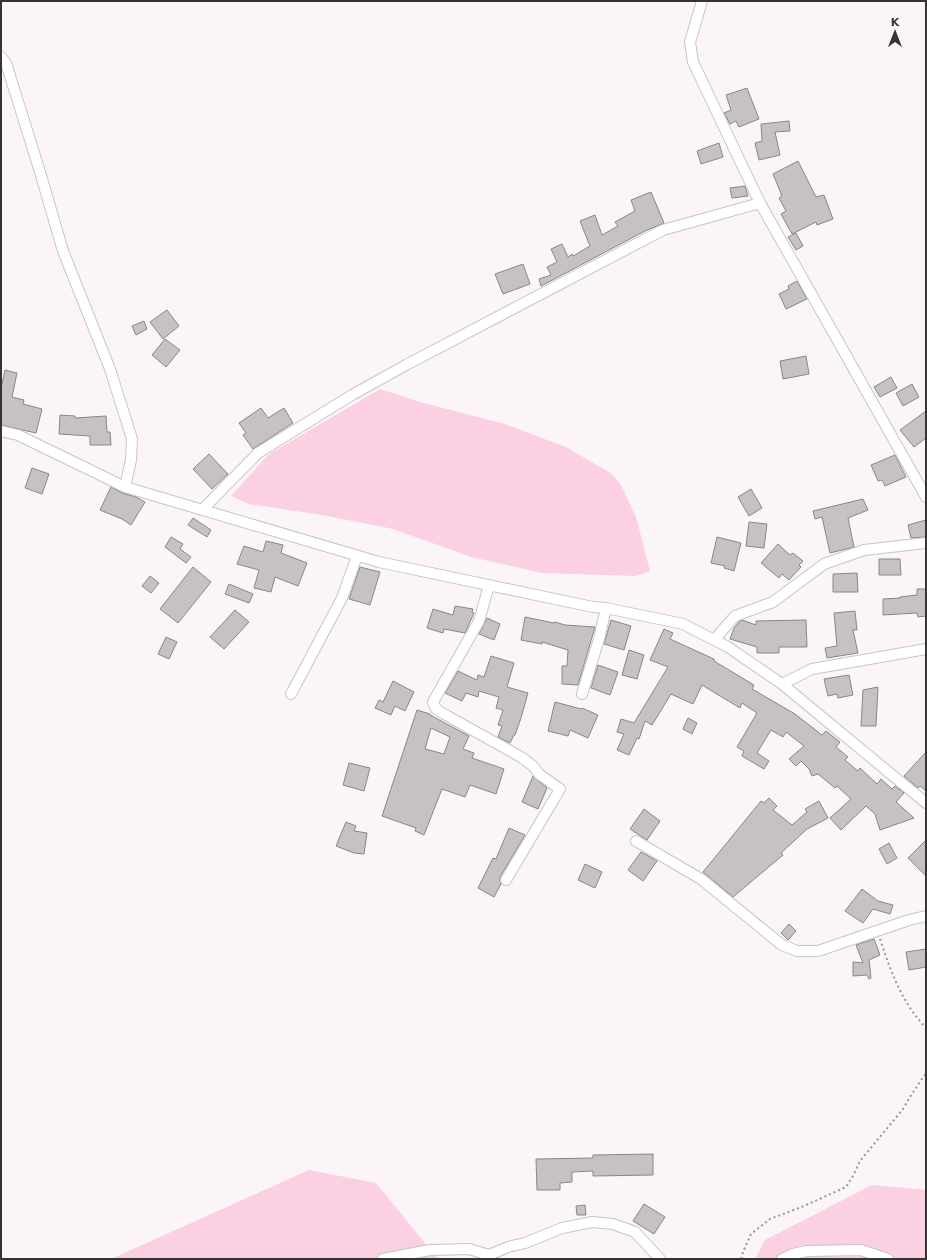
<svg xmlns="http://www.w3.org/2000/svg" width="927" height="1260" viewBox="0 0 927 1260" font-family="'DejaVu Sans',sans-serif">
<rect width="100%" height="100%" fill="#fbf5f7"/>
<path fill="#fcd0e3" d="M 380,389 L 420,402 L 505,424 L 566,447 L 612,474 L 621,485 L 636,517 L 650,571 L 635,576 L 542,573 L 471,557 L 393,529 L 322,515 L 249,504 L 231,496 L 269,454 Z
M 309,1170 L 376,1183 L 438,1259 L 111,1259 Z
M 872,1185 L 926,1190 L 926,1259 L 755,1259 L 765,1240 Z"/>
<path fill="#c6c1c3" stroke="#8a8687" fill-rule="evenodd" d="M 747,88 L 759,119 L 739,127 L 736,121 L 730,124 L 724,113 L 731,110 L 726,95 Z
M 789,121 L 790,131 L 775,132 L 780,155 L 759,160 L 755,143 L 762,141 L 761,124 Z
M 719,143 L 723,157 L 701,164 L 697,151 Z
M 798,161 L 816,197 L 824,195 L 833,219 L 817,225 L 816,222 L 792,234 L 781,214 L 786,211 L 779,198 L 782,196 L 773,174 Z
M 745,186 L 748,196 L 732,198 L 730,188 Z
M 651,192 L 664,223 L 645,231 L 541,286 L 539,279 L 551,275 L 547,267 L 557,262 L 551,249 L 562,244 L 568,257 L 572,254 L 573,256 L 590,246 L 580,221 L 595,215 L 602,235 L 618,226 L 615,222 L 635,211 L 631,200 Z
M 796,233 L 803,246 L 796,250 L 788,237 Z
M 523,264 L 530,284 L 503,294 L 495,274 Z
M 797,281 L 807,299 L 786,309 L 779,294 L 789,289 L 788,286 Z
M 167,310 L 179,326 L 163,339 L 150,322 Z
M 144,321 L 147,329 L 136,335 L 132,326 Z
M 165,339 L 180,350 L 166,367 L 152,355 Z
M 806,356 L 809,374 L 783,379 L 780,361 Z
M 5,370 L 17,373 L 12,397 L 24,400 L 23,404 L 42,409 L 36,433 L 1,425 L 1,384 L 2,384 Z
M 891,377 L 897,388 L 880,397 L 874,387 Z
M 912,384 L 919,397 L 903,406 L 896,393 Z
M 261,408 L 268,418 L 284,408 L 293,423 L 253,449 L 243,435 L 246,433 L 239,423 Z
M 926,411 L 926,438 L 914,447 L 900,430 Z
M 60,415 L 75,416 L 75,418 L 106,416 L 107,432 L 110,432 L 111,445 L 90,445 L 90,436 L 59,434 Z
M 209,454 L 228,474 L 212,489 L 193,469 Z
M 895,455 L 906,477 L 885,486 L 882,480 L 878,481 L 871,465 Z
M 32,468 L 49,474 L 42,494 L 25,488 Z
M 111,487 L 122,493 L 136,497 L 145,502 L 131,525 L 122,519 L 100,510 Z
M 751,489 L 762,508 L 749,516 L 738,497 Z
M 863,499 L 868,510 L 848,518 L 854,547 L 830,553 L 822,517 L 815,519 L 813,511 Z
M 193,518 L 211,530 L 207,537 L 188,525 Z
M 926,520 L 926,537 L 911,538 L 908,525 Z
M 749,522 L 767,524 L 764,548 L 746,546 Z
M 171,537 L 183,544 L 180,549 L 191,557 L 186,563 L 165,547 Z
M 717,537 L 741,543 L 734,571 L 724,568 L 725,566 L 711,563 Z
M 266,541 L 283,545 L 281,553 L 307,563 L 298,586 L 275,577 L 271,592 L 254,588 L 259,570 L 237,564 L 244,546 L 263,552 Z
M 778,544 L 790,555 L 793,553 L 803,561 L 799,565 L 801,567 L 789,580 L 782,574 L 779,578 L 761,563 Z
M 879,559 L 900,559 L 901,575 L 879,575 Z
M 193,567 L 211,582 L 178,623 L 160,609 Z
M 360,567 L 380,572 L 370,605 L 349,599 Z
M 857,573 L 858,592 L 833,592 L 833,574 Z
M 150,576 L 159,583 L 151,593 L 142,586 Z
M 229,584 L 253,594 L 249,603 L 225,594 Z
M 917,589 L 926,589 L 926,616 L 918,617 L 917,613 L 883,615 L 883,599 L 900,598 L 900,597 L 917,595 Z
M 455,606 L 473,609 L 472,612 L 474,613 L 465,633 L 444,629 L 443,633 L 427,628 L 433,609 L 453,615 Z
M 235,610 L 249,622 L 224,649 L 210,637 Z
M 855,611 L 857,630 L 853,630 L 858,653 L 827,658 L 825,648 L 837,646 L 834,613 Z
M 525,617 L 554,623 L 555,622 L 565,625 L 595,627 L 578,685 L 562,684 L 562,666 L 567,666 L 568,650 L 542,642 L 542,644 L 521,640 Z
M 487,618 L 500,624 L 494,640 L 479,634 Z
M 611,620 L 631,626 L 624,650 L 604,644 Z
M 742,620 L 756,625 L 756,621 L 806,620 L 807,647 L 779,647 L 779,653 L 757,653 L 757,647 L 730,639 L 734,628 L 739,622 Z
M 664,629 L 673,633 L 670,639 L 714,659 L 714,661 L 754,685 L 752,689 L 795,714 L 822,735 L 826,731 L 840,742 L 836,747 L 848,757 L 845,760 L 858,771 L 860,768 L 877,784 L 881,779 L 892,789 L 895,786 L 904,793 L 896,802 L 914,818 L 880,830 L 875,814 L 866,806 L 841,830 L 830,818 L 851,799 L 837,786 L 835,788 L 818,774 L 812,776 L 809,769 L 801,761 L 796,766 L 789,759 L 804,746 L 786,732 L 783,737 L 771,730 L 757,753 L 769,761 L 764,769 L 742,756 L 744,751 L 737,747 L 757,713 L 742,703 L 740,708 L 702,685 L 693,704 L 671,694 L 652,725 L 645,721 L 639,739 L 637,738 L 629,755 L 617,750 L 624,734 L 617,732 L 621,719 L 634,723 L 668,667 L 650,660 Z
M 166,637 L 177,642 L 169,659 L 158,654 Z
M 629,650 L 644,655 L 637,679 L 622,675 Z
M 491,656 L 514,663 L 507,687 L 528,693 L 521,718 L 515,735 L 514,735 L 510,743 L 498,737 L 502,726 L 498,725 L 503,710 L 496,708 L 499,697 L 479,691 L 478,697 L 466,693 L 462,701 L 445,693 L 458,671 L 477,680 L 478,675 L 484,677 Z
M 598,665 L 618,672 L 610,695 L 591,688 Z
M 849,675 L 853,695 L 838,698 L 837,694 L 828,696 L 824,679 Z
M 393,681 L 414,692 L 405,711 L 395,706 L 391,715 L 375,708 L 379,700 L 383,702 Z
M 878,687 L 876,726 L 861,726 L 863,690 Z
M 555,702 L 581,709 L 582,708 L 598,715 L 588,738 L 570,730 L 568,736 L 548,731 Z
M 417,710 L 430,714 L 430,715 L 469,736 L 463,749 L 474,753 L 472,758 L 504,769 L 496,794 L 470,785 L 465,797 L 442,789 L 424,835 L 415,831 L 416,828 L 382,816 ZM 431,728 L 450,737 L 444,754 L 425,749 Z
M 688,718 L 697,723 L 692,734 L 683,729 Z
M 926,752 L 926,791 L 920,786 L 918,788 L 904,776 Z
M 349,763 L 370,768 L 364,791 L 343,785 Z
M 533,776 L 547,788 L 538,809 L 522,802 Z
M 769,798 L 777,806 L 773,810 L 792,825 L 807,812 L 805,809 L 819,801 L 828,818 L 807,829 L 781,853 L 783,855 L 733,897 L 703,872 L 761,801 L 764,803 Z
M 644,809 L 660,821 L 647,840 L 630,829 Z
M 346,822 L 356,826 L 354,831 L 367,833 L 364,854 L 354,853 L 336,846 Z
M 509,828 L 525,835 L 500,877 L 500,880 L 501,884 L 494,897 L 478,888 L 493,858 L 496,859 Z
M 926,840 L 926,876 L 908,858 Z
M 889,843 L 897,858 L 887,864 L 879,849 Z
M 641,852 L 657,861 L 643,881 L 628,870 Z
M 585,864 L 602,872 L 595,888 L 578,880 Z
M 862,889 L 878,901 L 893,905 L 890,914 L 873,909 L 863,923 L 845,911 Z
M 789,924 L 796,931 L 788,940 L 781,933 Z
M 874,939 L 880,955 L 869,960 L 871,978 L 869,979 L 867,975 L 853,976 L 853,962 L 863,963 L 856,945 Z
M 926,949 L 926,967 L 909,970 L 906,952 Z
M 653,1154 L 653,1175 L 593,1176 L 593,1171 L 572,1172 L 572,1182 L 560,1183 L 560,1190 L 537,1190 L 536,1159 L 593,1158 L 593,1155 Z
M 644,1204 L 665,1217 L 654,1234 L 633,1221 Z
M 585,1205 L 586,1215 L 577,1215 L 576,1206 Z"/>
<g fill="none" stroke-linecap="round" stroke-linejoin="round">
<defs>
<path id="minor" d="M 702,1 L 690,42 L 693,62 L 760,203 L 926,497
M 1,57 L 6,63 L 40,172 L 63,251 L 110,369 L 132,439 L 131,460 L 125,487
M 1,431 L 18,435 L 125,487 L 379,562 L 593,607 L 606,608 L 683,624 L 728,647 L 782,684 L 926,803
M 202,510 L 258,453 L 352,395 L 406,365 L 663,230 L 760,203
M 489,585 L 479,621 L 433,702 L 436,709 L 444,714 L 521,757 L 533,766 L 539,774 L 560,789 L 506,880
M 714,640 L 735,616 L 773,602 L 824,564 L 864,550 L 926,543
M 782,684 L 812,669 L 926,649
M 291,694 L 342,598 L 357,556
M 582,694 L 599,639 L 606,608
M 636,841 L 701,879 L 782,945 L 797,951 L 818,951 L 909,920 L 926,916
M 383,1259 L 430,1250 L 469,1249 L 489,1255 L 508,1247 L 525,1243 L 562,1228 L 592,1222 L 613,1224 L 635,1232 L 660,1259
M 782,1259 L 793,1254 L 807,1251 L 861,1250 L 888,1259"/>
</defs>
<use href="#minor" stroke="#c9c4c6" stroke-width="12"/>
<path stroke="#9a9697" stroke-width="2" stroke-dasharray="2 3" stroke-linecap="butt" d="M 880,939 C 891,972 902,1003 926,1028
M 741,1259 L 743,1252 L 751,1234 L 770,1219 L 804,1206 L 846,1187 L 853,1176 L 860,1161 L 903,1109 L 910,1097 L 926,1073"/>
<use href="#minor" stroke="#fff" stroke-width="10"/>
</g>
<rect width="927" height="1260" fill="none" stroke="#353334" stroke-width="4"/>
<g transform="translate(895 32)" stroke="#fbf5f7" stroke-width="3" paint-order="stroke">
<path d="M0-3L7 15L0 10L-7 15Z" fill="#353334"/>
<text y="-6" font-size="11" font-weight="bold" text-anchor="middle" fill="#353334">K</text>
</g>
</svg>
